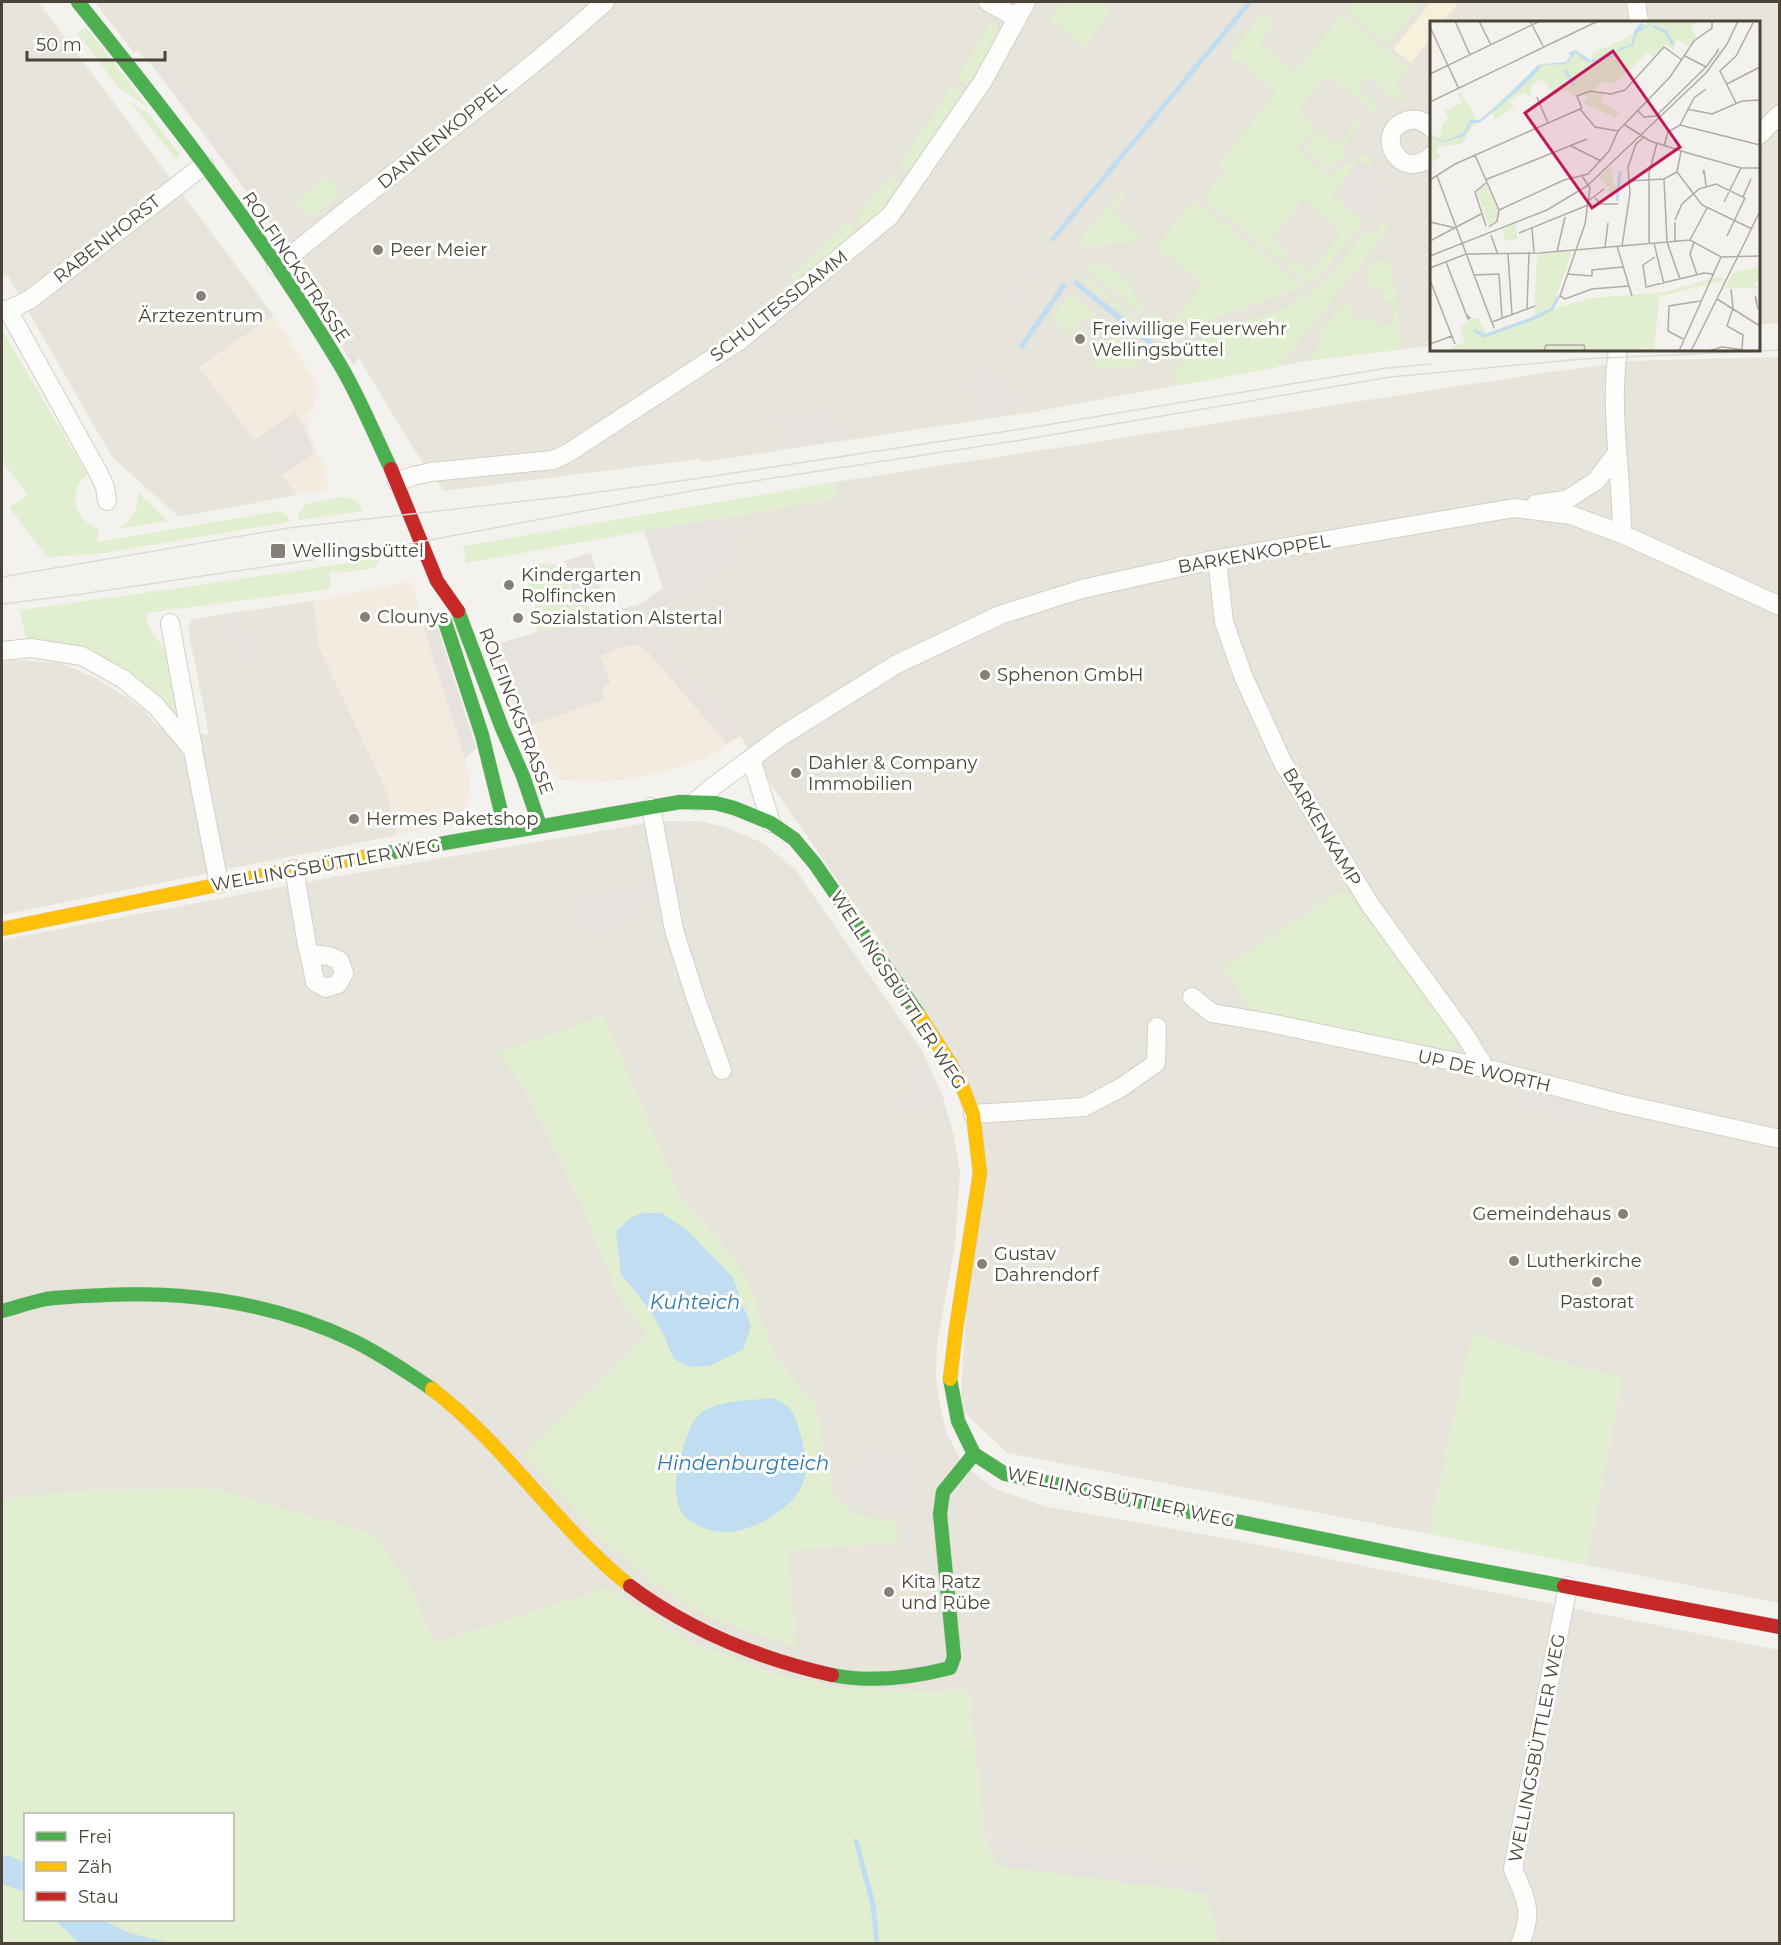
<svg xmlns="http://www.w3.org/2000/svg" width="1781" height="1945" viewBox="0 0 1781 1945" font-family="Montserrat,sans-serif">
<rect width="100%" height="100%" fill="#f4f2ee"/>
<path fill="#e7e4dc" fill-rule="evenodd" d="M 2,2 L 38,2 L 271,312 L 273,316 L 199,367 L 297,495 L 179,517 L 112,457 L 8,276 L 2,277 Z
M 95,2 L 1779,2 L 1779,323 L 1759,324 L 1758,22 L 1432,22 L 1431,346 L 1305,361 L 1033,412 L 703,462 L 700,459 L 444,491 L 415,451 L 358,357 L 271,225 L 153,66 L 137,51 L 134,53 Z
M 1779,357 L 1779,1603 L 1586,1565 L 1622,1377 L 1573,1366 L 1472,1333 L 1429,1534 L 1007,1453 L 960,1408 L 978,1118 L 883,945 L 758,766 L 735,726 L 650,618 L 675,598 L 677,603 L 737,557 L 742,544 L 751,537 L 726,528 L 716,519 L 838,498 L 835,482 L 1544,373 L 1631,361 Z
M 314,601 L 319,647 L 387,792 L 397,835 L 2,915 L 2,662 L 13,660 L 61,663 L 95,678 L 128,698 L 144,710 L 158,726 L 209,735 L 188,629 L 192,619 Z
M 658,821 L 699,821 L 725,827 L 763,843 L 795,869 L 921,1049 L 942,1094 L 954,1135 L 960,1172 L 955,1245 L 937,1344 L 936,1377 L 940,1406 L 947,1434 L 964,1466 L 996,1489 L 1044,1506 L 1230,1539 L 1779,1650 L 1779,1943 L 1220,1943 L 1207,1893 L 998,1866 L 986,1847 L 968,1688 L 940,1692 L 843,1688 L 776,1675 L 689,1641 L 608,1588 L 435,1643 L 406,1578 L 215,1489 L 95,1490 L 13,1498 L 2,1502 L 2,940 L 345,875 ZM 603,1016 L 682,1201 L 721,1242 L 764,1327 L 775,1358 L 815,1403 L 833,1495 L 858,1515 L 898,1543 L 788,1550 L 652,1581 L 599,1537 L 524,1454 L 648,1336 L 522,1084 L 498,1054 Z"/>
<path fill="#f3ebdf" d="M 273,316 L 317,383 L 314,411 L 309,411 L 307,423 L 316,452 L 328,469 L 322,473 L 330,489 L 297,495 L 199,367 Z
M 411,581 L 468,772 L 470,785 L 467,805 L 457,823 L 397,835 L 387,792 L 319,647 L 314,601 Z
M 663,588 L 650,619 L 745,733 L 707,758 L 657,774 L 606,782 L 561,780 L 545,766 L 508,703 L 489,648 L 510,640 L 640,604 Z"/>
<path fill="#eae5da" d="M 927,1543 L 930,1637 L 924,1654 L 898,1676 L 855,1674 L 846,1547 Z"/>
<path fill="#e1eecf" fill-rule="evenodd" d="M 1063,2 L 1097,2 L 1111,13 L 1084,47 L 1049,19 Z
M 1352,2 L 1418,2 L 1421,4 L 1388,45 L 1345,10 Z
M 1263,13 L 1276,23 L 1259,44 L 1294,72 L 1342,15 L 1409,68 L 1395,86 L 1404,94 L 1398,102 L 1368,76 L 1358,89 L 1380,107 L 1376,112 L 1329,76 L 1322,81 L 1297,113 L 1315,127 L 1297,150 L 1329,175 L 1364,154 L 1374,162 L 1369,168 L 1359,161 L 1332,195 L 1365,221 L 1311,286 L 1287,266 L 1293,258 L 1311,272 L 1343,231 L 1303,200 L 1271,239 L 1288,253 L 1281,261 L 1203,199 L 1226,170 L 1219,164 L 1277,92 L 1237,59 L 1234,62 L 1228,57 Z
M 992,21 L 998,27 L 999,36 L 969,87 L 956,79 Z
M 83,29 L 87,29 L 148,107 L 119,88 L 77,33 Z
M 951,85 L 964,95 L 911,174 L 899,164 L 933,115 Z
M 129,101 L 150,115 L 180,155 L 176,159 Z
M 1360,117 L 1364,120 L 1339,151 L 1346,157 L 1329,168 L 1304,149 L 1320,131 L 1338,145 Z
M 328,176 L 340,189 L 339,195 L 313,216 L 307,215 L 296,201 Z
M 890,177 L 900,185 L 881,211 L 865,227 L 856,216 L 867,205 Z
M 1120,192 L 1125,196 L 1112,213 L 1145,240 L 1081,248 L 1077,244 Z
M 1194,200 L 1305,287 L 1246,306 L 1247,309 L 1241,311 L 1240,309 L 1200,325 L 1177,341 L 1148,318 L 1153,311 L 1171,325 L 1203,284 L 1156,247 Z
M 849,223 L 860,234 L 797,284 L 789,276 Z
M 1383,223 L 1390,228 L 1278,367 L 1182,385 L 1169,376 L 1184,361 L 1178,356 C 1201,329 1250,323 1282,309 C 1296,302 1309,294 1321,285 L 1366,231 L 1373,235 Z
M 1377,260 L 1383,261 L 1391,267 L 1403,349 L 1305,361 L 1320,344 L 1321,330 L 1340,307 L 1352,305 L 1355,321 L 1375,318 L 1376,327 L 1395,324 L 1392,301 L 1384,302 L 1381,285 L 1369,287 L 1366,273 Z
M 1106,264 L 1135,287 L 1131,293 L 1146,305 L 1141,312 L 1087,270 L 1089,266 Z
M 1083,275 L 1171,346 L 1168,350 L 1080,279 Z
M 1070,294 L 1117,330 L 1116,333 L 1117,335 L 1136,350 L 1142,365 L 1123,368 L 1090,368 L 1114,336 L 1086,315 L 1071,334 L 1051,318 Z
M 2,330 L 87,474 C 67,493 74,518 98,529 L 98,542 L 280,511 L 288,517 L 289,522 L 99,554 L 47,557 L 9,507 L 28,495 L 2,461 Z
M 835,482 L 838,498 L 656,529 L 654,561 L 644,531 L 466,563 L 463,546 Z
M 138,492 L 168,521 L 116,529 C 132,521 139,510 138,492 Z
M 342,497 C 353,497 359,502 363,511 L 299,520 L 298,514 L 306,504 Z
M 380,558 L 374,568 L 339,573 L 338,571 L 329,572 L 331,589 L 146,613 C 148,631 157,641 170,653 L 180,722 C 152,696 123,663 86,649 C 68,642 45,642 26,640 L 20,610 L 180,588 Z
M 546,563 C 568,564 568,582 573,600 L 588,605 L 596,616 L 538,633 L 531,609 L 536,607 L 533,599 L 528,600 L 527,594 L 531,593 L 523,567 Z
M 1345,889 L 1456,1036 L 1458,1042 L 1454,1049 L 1448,1052 L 1252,1012 L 1223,968 Z
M 603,1016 L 682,1201 L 721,1242 L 748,1279 L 775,1358 L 815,1403 L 833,1495 L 858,1515 L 897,1523 L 898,1543 L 788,1550 L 797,1648 L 708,1617 L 652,1581 L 599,1537 L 523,1454 L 648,1336 L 621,1302 L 568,1175 L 522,1084 L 497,1053 ZM 643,1213 L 662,1213 L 687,1230 L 673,1359 L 664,1336 L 652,1313 L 621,1274 Z
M 1472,1332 L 1573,1366 L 1622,1377 L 1586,1565 L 1429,1534 Z
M 215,1489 L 373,1534 L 406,1578 L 435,1643 L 608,1588 L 689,1641 L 776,1675 L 843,1688 L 940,1692 L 968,1688 L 986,1847 L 998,1866 L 1207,1893 L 1220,1943 L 2,1944 L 2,1502 L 13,1498 L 95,1490 ZM 26,1814 L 232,1814 L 232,1920 L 26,1920 Z"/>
<path fill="#f7f0da" d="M 1431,2 L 1459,2 L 1443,22 L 1432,22 L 1431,37 L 1411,63 L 1393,49 Z"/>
<path fill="#e6e3df" d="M 159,53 L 198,106 L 192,118 L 153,66 Z
M 216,130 L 243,166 L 236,177 L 210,142 Z
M 1377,159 L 1391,170 L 1384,180 L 1392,186 L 1365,221 L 1332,196 L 1359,161 L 1369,168 Z
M 250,174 L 279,213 L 271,225 L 243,186 Z
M 1042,254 L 1053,262 L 1010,316 L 999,308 Z
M 320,311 L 329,312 L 358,357 L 354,366 Z
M 981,363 L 1024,394 L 1024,402 L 1018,409 L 1004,414 L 989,417 L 980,413 L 968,403 L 963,386 L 964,380 L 967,375 Z
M 841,406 L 847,439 L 790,448 L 769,417 Z
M 294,412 L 303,426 L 314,453 L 282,476 L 255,440 Z
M 716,519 L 726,528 L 734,520 L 743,523 L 751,537 L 742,544 L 737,557 L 738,565 L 677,604 L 674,598 L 650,619 L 745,733 L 727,744 L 648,652 L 636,645 L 627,646 L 600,656 L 611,684 L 601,688 L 605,699 L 534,724 L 529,728 L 528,726 L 525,727 L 518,714 L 493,646 L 510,640 L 640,604 L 663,588 L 644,531 Z
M 591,553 L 604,599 L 577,607 L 565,561 Z
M 431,607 L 476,748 L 465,759 L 421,619 Z
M 248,613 L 257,657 L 233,662 L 224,617 Z
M 699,821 L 700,833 L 669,836 L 668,825 Z
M 317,833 L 319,845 L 235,861 L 233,849 Z
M 652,879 L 660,905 L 639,913 L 637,924 L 583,939 L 575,902 L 578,897 Z
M 920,1059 L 944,1099 L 908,1122 L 892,1101 L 916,1081 L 908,1067 Z
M 1520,1090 L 1600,1109 L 1595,1129 L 1515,1110 Z
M 854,1449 L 919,1460 L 918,1505 L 910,1514 L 845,1502 Z
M 1002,1840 L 1201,1863 L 1207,1893 L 998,1866 Z"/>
<path fill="#c0ddf1" d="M 643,1213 L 662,1213 L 687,1230 L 732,1276 L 751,1327 L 743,1350 L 709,1366 L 688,1367 L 673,1358 L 664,1336 L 652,1313 L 621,1274 L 616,1231 L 632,1217 Z
M 773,1398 C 794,1408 795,1414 801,1436 C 804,1449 808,1463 805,1476 C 800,1505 759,1528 732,1532 C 719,1534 700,1528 689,1520 C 679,1514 676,1499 676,1488 C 675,1471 688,1420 702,1412 C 722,1399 750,1401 773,1398 Z
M 2,1856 L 10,1856 L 25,1863 L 25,1892 L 2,1884 Z
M 55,1920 L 103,1920 L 129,1933 L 170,1943 L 79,1943 Z"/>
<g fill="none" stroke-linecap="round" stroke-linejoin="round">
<path stroke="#c0ddf1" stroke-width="5" d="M 1053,239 L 1250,2
M 1076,283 L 1162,352
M 1022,346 L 1064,285
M 856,1841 L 873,1904 L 877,1944"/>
<defs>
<path id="street" d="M 988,2 L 1017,18
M 1636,2 L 1639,22
M 1432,129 C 1425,122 1417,117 1406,121 C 1372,132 1401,185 1432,155
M 1758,136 L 1780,114
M 276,266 L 288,258 C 392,171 504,93 605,2
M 2,310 L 8,310 L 29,300 L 204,165
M 8,310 L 98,472 L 105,487 L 107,501
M 1618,350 C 1609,411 1622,473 1622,534
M 397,482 L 413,476 L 431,472 L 553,460 L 568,453 L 739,341 L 890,216 L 983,81 L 1026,2
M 1536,504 L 1566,500 L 1596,481 L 1617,453
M 1217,559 L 1224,622 L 1243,676 L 1283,763 L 1371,906 L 1465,1035 L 1485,1068
M 170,623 L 193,748
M 2,651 L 31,648 L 82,656 L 123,679 L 156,706 L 193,750 L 219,884
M 751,758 L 771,823
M 696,801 L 715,785 L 783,735 L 897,664 L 1000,615 L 1082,589 L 1217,559 L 1514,508 L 1571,515 L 1622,534 L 1780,606
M 651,807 L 674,930 L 696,999 L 722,1070
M 294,869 L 307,945 C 310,957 313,970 315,982 L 326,988 L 338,984 L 344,973 L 340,961 L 329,956 L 309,954
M 1192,997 L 1212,1013 L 1270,1023 L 1485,1068 L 1618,1103 L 1780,1139
M 973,1114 L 1084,1107 L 1122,1087 L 1156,1063 L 1157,1027
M 1520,1944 C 1534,1911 1526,1900 1513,1869 L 1568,1586"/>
<path id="fast" d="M 78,2 C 171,118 262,235 339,363 C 359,396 374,434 391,469
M 458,611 L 502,728 L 523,776 L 540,826
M 445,622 L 482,735 L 506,832
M 365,857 L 680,802 L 715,803 L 734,808 L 771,823 L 794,839 L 815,864 L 919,1015
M 2,1311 C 17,1307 31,1302 46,1299 C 66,1296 86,1296 105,1295 C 190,1291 277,1304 354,1341 C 382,1355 407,1372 432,1389
M 950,1379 L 958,1421 L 974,1454 L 1005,1474 L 1431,1561 L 1564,1586
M 832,1675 C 872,1683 911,1678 950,1668 L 954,1657 L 940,1514 L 943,1492 L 974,1454"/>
<path id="slow" d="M 2,929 L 294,869 L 365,857
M 919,1015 L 950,1063 L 963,1088 L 973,1114 L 980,1173 L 956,1329 L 950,1379
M 432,1389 C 507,1446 557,1528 630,1586"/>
<path id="jam" d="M 391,469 L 437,581 L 458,611
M 630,1586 C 689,1630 761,1659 832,1675
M 1564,1586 L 1780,1627"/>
</defs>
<use href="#street" stroke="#d2d0cb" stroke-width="20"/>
<use href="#fast" stroke="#d3cfc5" stroke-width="15"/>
<use href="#slow" stroke="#d3cfc5" stroke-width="15"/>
<use href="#jam" stroke="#d3cfc5" stroke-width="15"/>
<use href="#street" stroke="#fdfdfc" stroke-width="18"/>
<use href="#fast" stroke="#4caf50" stroke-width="14"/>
<use href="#slow" stroke="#ffc107" stroke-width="14"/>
<use href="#jam" stroke="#c62828" stroke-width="14"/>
<path stroke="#dbdbda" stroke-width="1.5" d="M 2,577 L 288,528 L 570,496 L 694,479 L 1028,428 L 1387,368 L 1431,364
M 2,604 L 82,594 L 371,551 L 696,490 L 1027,439 L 1390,377 L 1582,359 L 1780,350"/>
</g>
<g fill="#868178" stroke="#fff" stroke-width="2">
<circle cx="378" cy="250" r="6"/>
<circle cx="201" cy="296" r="6"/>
<circle cx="1080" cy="339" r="6"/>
<rect x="270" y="543" width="16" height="16" rx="3"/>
<circle cx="509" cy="585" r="6"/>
<circle cx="365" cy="617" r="6"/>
<circle cx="518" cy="618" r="6"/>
<circle cx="985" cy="675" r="6"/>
<circle cx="796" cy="773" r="6"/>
<circle cx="354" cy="819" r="6"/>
<circle cx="1623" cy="1214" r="6"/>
<circle cx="1514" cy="1261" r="6"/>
<circle cx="982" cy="1264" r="6"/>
<circle cx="1597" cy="1282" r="6"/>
<circle cx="889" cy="1592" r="6"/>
</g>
<g text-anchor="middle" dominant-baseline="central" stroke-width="6" stroke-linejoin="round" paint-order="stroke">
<g font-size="18" fill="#4b4439" stroke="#fff">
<text transform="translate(442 135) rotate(-39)">DANNENKOPPEL</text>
<text transform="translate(107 239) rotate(-38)">RABENHORST</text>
<text transform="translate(296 267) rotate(56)">ROLFINCKSTRASSE</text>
<text transform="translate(779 306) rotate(-38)">SCHULTESSDAMM</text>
<text transform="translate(1254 554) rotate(-10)">BARKENKOPPEL</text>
<text transform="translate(516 711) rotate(69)">ROLFINCKSTRASSE</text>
<text transform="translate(1322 827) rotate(59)">BARKENKAMP</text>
<text transform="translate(326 865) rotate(-10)">WELLINGSBÜTTLER WEG</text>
<text transform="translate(898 990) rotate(57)">WELLINGSBÜTTLER WEG</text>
<text transform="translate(1484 1071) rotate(13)">UP DE WORTH</text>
<text transform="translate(1121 1497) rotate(12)">WELLINGSBÜTTLER WEG</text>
<text transform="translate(1537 1748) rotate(-79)">WELLINGSBÜTTLER WEG</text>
</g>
<g font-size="18" fill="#4b4439" stroke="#fff" text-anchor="start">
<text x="390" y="250">Peer Meier</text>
<text x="201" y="316" text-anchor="middle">Ärztezentrum</text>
<text x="1092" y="329">Freiwillige Feuerwehr<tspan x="1092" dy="21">Wellingsbüttel</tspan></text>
<text x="292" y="551">Wellingsbüttel</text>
<text x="521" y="575">Kindergarten<tspan x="521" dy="21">Rolfincken</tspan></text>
<text x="377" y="617">Clounys</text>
<text x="530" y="618">Sozialstation Alstertal</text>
<text x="997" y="675">Sphenon GmbH</text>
<text x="808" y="763">Dahler &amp; Company<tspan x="808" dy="21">Immobilien</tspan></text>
<text x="366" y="819">Hermes Paketshop</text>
<text x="1611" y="1214" text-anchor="end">Gemeindehaus</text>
<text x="994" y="1254">Gustav<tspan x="994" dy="21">Dahrendorf</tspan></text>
<text x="1526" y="1261">Lutherkirche</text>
<text x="1597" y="1302" text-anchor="middle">Pastorat</text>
<text x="901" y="1582">Kita Ratz<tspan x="901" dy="21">und Rübe</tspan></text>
</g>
<g font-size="20" font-style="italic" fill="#2e7ab2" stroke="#fff">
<text x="695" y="1302">Kuhteich</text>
<text x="743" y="1463">Hindenburgteich</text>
</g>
</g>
<g transform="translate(1430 21)">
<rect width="330" height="330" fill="#f4f2ee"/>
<path d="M 220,0 L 266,0 L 261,7 L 266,16 L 259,25 L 247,18 L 243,29 L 236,23 L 225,35 L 217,32 L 188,60 L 179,63 L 172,60 L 165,69 L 144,76 L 137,69 L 125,74 L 112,58 L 102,63 L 100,76 L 93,71 L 80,80 L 84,87 L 65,98 L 62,92 L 43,105 L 32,123 L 6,126 L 10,136 L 3,140 L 7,150 L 0,136 L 0,111 L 9,118 L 13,102 L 19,99 L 15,89 L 32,82 L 28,73 L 31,71 L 48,100 L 111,43 L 136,41 L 146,29 L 155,38 L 163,39 L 161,32 L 191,20 ZM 159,71 L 174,72 L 172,82 L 189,91 L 185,97 L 153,82 L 157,77 L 154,72 ZM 178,147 L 187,149 L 181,150 L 184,165 L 187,165 L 183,174 L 177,169 L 182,165 L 179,167 L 169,157 ZM 56,164 L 69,190 L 67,197 L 59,205 L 46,170 ZM 85,202 L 88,218 L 75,220 L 72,208 ZM 142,231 L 122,288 L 162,277 L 234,271 L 288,256 L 295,259 L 229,276 L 224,330 L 213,326 L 211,330 L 13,330 L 35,321 L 30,307 L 41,298 L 49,297 L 56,313 L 104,296 L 107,234 ZM 330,245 L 330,257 L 323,263 L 330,267 L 295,267 L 303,252 Z" fill="#e1eecf"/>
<path d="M 227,0 L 206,13 L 203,25 L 190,29 L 185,35 L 163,41 L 154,39 L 146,32 L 136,43 L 112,44 L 102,57 L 67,88 L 49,102 L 41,102 L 36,113 L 32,116 L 13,121 L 0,115 L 14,120 L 33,113 L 40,99 L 49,99 L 65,87 L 108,44 L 136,41 L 141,35 L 138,32 L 146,29 L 160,39 L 185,33 L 190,27 L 201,24 L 205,9 L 211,2 L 214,4 L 209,9 Z" fill="#c0ddf1"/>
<path fill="none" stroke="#c0ddf1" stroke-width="3" d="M 223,5 L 236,11 L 243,24M 135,49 L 144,65M 187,180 L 190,150M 44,309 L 54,315 L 104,297 L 122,288 L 129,275"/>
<path fill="none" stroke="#b0aca6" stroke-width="1.5" d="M 25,0 L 40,34M 49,0 L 61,24M 100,0 L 113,25M 0,6 L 29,68M 255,35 L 276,46M 0,53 L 110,0M 297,63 L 330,46M 107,76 L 118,102M 0,81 L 168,0M 306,82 L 290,50 L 306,35 L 323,2M 152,88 L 147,75 L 160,70 L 181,73 L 195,69 L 234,26 L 252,39M 257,88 L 282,93 L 312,80 L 330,79M 208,90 L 214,96 L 226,95 L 276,46 L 288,30 L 288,29 L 286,32M 195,104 L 220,120 L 258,132 L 311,147 L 330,147M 250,104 L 264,77 L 276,68M 141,125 L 171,140M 234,125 L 238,111 L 250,104 L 330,124M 251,130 L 247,151 L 272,184 L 322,208M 45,134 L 69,189 L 67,200 L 59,206M 273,153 L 274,149 L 276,165M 7,155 L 64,307M 152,155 L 160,167 L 155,203 L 130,275 L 135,278 L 162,268 L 199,265M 234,158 L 237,221 L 250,258M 0,159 L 25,143 L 150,88 L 165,106 L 188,110 L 240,56 L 264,20 L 282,7 L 282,0M 55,159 L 157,118M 199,160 L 234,158 L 247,151M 313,176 L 321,158M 165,177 L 171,183 L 188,183M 158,180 L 174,168M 294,181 L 311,147M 69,189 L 134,159 L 158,153 L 179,130 L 188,110M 245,199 L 252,183 L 269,168 L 286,163 L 315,177 L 297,215M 0,201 L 26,207M 245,201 L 245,220M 56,205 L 45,171 L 56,162M 102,207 L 104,231M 89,212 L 158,184M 61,214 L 68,234M 260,219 L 277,187M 0,220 L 51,193M 264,221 L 260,233 L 267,254M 219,222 L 219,152 L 227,122M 224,222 L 234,263M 187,225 L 202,275M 192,225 L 200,172 L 198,146 L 206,123 L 214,116M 175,226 L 178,202M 311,229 L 330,190M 127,231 L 135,196M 78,233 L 82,294M 0,235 L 117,189 L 157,165 L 276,52 L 297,23 L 308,0M 225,236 L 213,244 L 216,266 L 274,252 L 283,253M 16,241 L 38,298 L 40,297 L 37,294M 0,247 L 36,233 L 110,232 L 260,219 L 291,236 L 330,235M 137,253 L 162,255 L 162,249 L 193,246M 44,254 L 69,253 L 72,297M 0,259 L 25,323M 301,268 L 303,287 L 297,305 L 313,314 L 312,329M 287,278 L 330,305M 327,280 L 325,275 L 328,288M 97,288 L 99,231M 62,301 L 105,285M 253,318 L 238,310 L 239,285 L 270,280M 0,323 L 22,315M 114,330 L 116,324 L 154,324 L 155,330M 249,330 L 291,236M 261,330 L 312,227M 278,330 L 292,326 L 322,330"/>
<path fill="#c2185b" fill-opacity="0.15" stroke="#c2185b" stroke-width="3" d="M 183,30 L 250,126 L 162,187 L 95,92 Z"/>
<rect width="330" height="330" fill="none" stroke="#4b4439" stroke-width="3"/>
</g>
<rect width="1781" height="1945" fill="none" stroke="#4b4439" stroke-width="6"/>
<rect x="24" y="1813" width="210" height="108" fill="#ffffff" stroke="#b7b4b0" stroke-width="1.5"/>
<rect x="36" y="1832" width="30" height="9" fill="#4caf50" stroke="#b7b4b0" stroke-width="1.5"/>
<text x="78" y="1843" font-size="18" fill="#4b4439">Frei</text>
<rect x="36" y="1862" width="30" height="9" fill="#ffc107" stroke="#b7b4b0" stroke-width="1.5"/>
<text x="78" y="1873" font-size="18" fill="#4b4439">Zäh</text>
<rect x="36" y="1892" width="30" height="9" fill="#c62828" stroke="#b7b4b0" stroke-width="1.5"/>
<text x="78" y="1903" font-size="18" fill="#4b4439">Stau</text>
<path d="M27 51v9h138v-9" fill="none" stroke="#4b4439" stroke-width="3"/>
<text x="36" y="51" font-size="18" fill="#4b4439" stroke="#ffffff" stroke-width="4.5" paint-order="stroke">50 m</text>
</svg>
